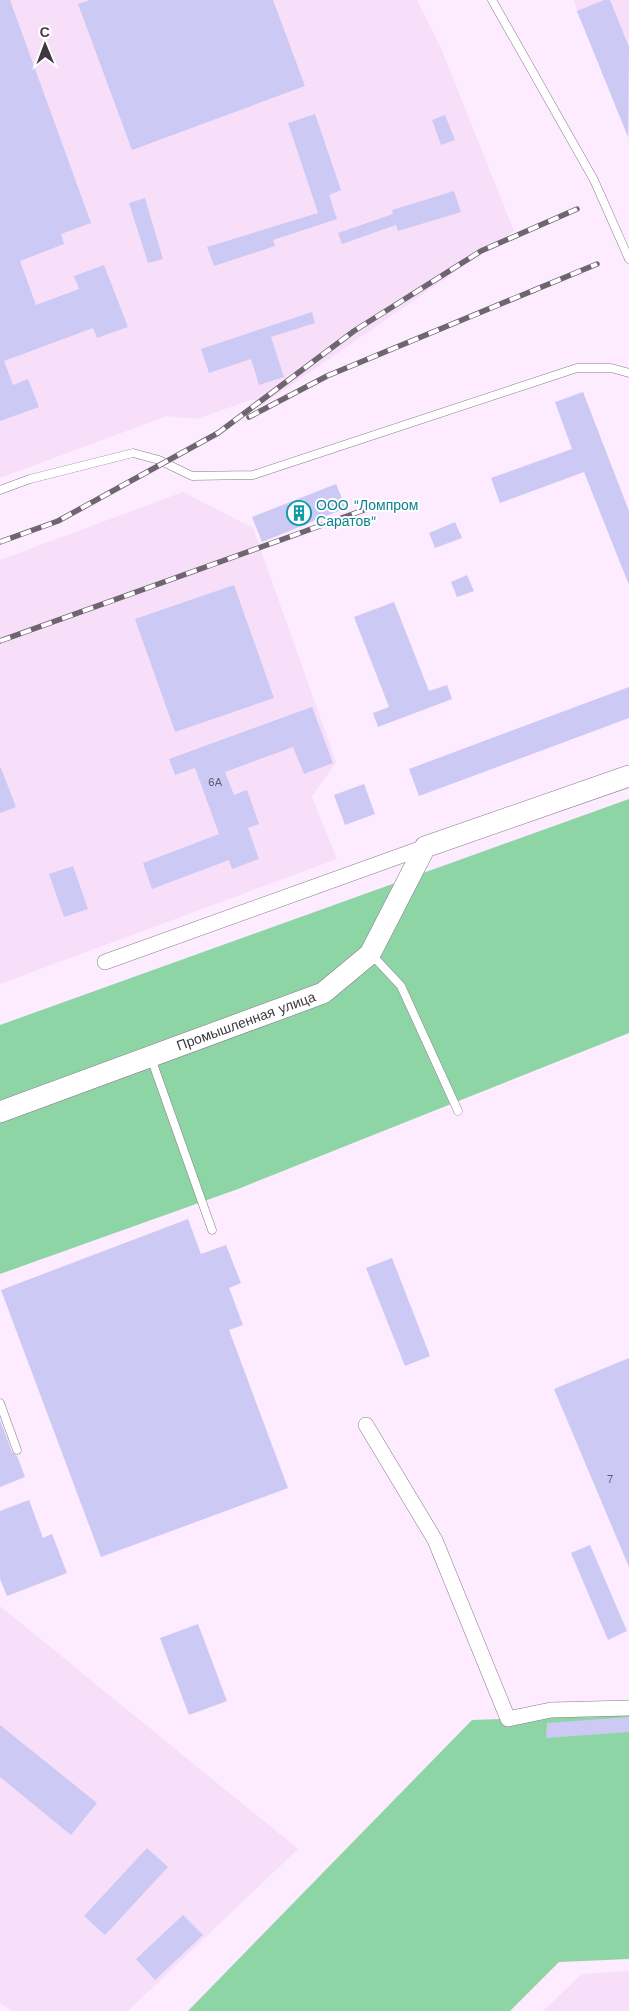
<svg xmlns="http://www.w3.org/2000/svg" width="629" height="2011" viewBox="0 0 629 2011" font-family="'Work Sans',sans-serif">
<rect width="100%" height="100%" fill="#fdebff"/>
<path fill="#f7dff9" d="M 0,0 L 417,0 L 441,48 L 514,231 L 261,406 L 254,399 L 196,419 L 167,416 L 0,478 Z
M 574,0 L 629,0 L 629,138 L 577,11 Z
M 183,492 L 253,528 L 336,762 L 312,797 L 337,859 L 0,984 L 0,560 Z
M 0,1606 L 298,1849 L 128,2011 L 12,2011 L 0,2003 Z
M 629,1971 L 629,2011 L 543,2011 L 582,1974 Z"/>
<path fill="#8ed5a5" d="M 629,799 L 629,1033 L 238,1189 L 0,1274 L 0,1025 Z
M 629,1715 L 629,1959 L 559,1962 L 510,2011 L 188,2011 L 472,1720 Z"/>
<path fill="#ccc9f4" d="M 0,0 L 10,0 L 91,223 L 61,234 L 64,244 L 20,261 L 36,305 L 79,289 L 74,276 L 104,265 L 128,327 L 97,338 L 93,328 L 4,361 L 13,385 L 28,379 L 39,407 L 0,421 Z
M 90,0 L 273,0 L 305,86 L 132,150 L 78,4 Z
M 604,0 L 610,0 L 629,47 L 628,137 L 577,11 Z
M 315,114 L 341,190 L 329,195 L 337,219 L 273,240 L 275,246 L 214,266 L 207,247 L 318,213 L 288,123 Z
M 445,115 L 455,140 L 441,145 L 432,120 Z
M 454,191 L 461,212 L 398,231 L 396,225 L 342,244 L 338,233 L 393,214 L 392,210 Z
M 145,198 L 163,259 L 148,263 L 129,203 Z
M 312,312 L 315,323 L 271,337 L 284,377 L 259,385 L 251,359 L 209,373 L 201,349 Z
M 583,392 L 629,511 L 629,585 L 584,472 L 500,503 L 491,478 L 572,449 L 555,402 Z
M 336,484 L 346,508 L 262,542 L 252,517 Z
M 455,522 L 462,538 L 435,548 L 429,533 Z
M 467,575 L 474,591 L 457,597 L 451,582 Z
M 234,585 L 274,698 L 175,732 L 135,619 Z
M 394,602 L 429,691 L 447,685 L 452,699 L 378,727 L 373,713 L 389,707 L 354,617 Z
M 629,687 L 629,718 L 419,796 L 409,769 Z
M 312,707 L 333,763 L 304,774 L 293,747 L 225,772 L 234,795 L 247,790 L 259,824 L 248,828 L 259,859 L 232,869 L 229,860 L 152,889 L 143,863 L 219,834 L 195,768 L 175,775 L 169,759 Z
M 0,768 L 1,768 L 16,807 L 0,813 Z
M 364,784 L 375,814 L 345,825 L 334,795 Z
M 73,866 L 88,909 L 64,917 L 49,874 Z
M 188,1219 L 201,1254 L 226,1245 L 241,1283 L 229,1288 L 243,1325 L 229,1330 L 288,1488 L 101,1557 L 1,1290 Z
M 392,1258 L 430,1356 L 405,1366 L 366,1268 Z
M 629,1358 L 629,1567 L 554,1389 Z
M 0,1420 L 12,1452 L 17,1456 L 25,1477 L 0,1487 Z
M 29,1500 L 43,1538 L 52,1534 L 67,1573 L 7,1596 L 0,1579 L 0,1511 Z
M 590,1545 L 627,1631 L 608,1640 L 571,1553 Z
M 198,1624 L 227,1701 L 189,1715 L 160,1638 Z
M 629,1717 L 629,1732 L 546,1738 L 547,1723 Z
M 0,1725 L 97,1803 L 71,1835 L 0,1777 Z
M 147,1848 L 168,1867 L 105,1935 L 84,1916 Z
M 183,1915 L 203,1935 L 155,1980 L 136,1959 Z"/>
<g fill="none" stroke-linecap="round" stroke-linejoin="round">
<defs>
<path id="lane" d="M 492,0 L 594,180 L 629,259
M 0,490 L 30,479 L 133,453 L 159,460 L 192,476 L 253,475 L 577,368 L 611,368 L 629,373
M 372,955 L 401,986 L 458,1111
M 151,1058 L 212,1230
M 0,1403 L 17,1450"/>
<path id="street" d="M 105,962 L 425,847
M 366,1425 L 435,1540 L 508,1719 L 551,1710 L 629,1708"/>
<path id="secondary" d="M 0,1112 L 323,993 L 370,954 L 425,847 L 629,776"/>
</defs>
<use href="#lane" stroke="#8a7a8b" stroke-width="9"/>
<use href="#street" stroke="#8a7a8b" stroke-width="16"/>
<use href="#secondary" stroke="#8a7a8b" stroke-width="22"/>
<use href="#lane" stroke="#fff" stroke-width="8"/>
<use href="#street" stroke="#fff" stroke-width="15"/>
<use href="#secondary" stroke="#fff" stroke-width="21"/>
<defs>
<path id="rail" d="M 249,417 L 327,376 L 597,264
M 0,542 L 58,521 L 218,433 L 354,331 L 481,251 L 577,209
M 0,641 L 364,510"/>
</defs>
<use href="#rail" stroke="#6f6570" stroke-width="5.5"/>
<use href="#rail" stroke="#fff" stroke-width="4" stroke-dasharray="11" stroke-linecap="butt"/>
</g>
<defs>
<symbol id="building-ring" viewBox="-11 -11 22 22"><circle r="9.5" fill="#fff" stroke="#0f9aa8" stroke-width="1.5"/><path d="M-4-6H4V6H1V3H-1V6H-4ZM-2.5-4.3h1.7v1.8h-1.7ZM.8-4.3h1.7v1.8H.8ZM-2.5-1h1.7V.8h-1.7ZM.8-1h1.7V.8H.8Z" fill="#0f9aa8"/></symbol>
</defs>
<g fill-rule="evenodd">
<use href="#building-ring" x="285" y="499" width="28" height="28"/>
</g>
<g text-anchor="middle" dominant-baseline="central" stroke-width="4" stroke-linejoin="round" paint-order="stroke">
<g font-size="11" fill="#625c6d">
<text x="215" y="782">6А</text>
<text x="610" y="1479">7</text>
</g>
<g font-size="14" fill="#0d838f" stroke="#fff" text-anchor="start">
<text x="316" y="505">ООО "Ломпром<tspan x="316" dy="16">Саратов"</tspan></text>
</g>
<g font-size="14" fill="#3f3840" stroke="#fff">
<text transform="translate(246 1021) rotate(-20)">Промышленная улица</text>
</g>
</g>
<g transform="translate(45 45) rotate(359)" stroke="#ffffff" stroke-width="4" paint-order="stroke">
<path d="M0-4L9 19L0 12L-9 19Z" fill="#3f3840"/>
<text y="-8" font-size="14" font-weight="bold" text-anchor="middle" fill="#3f3840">С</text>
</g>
</svg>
